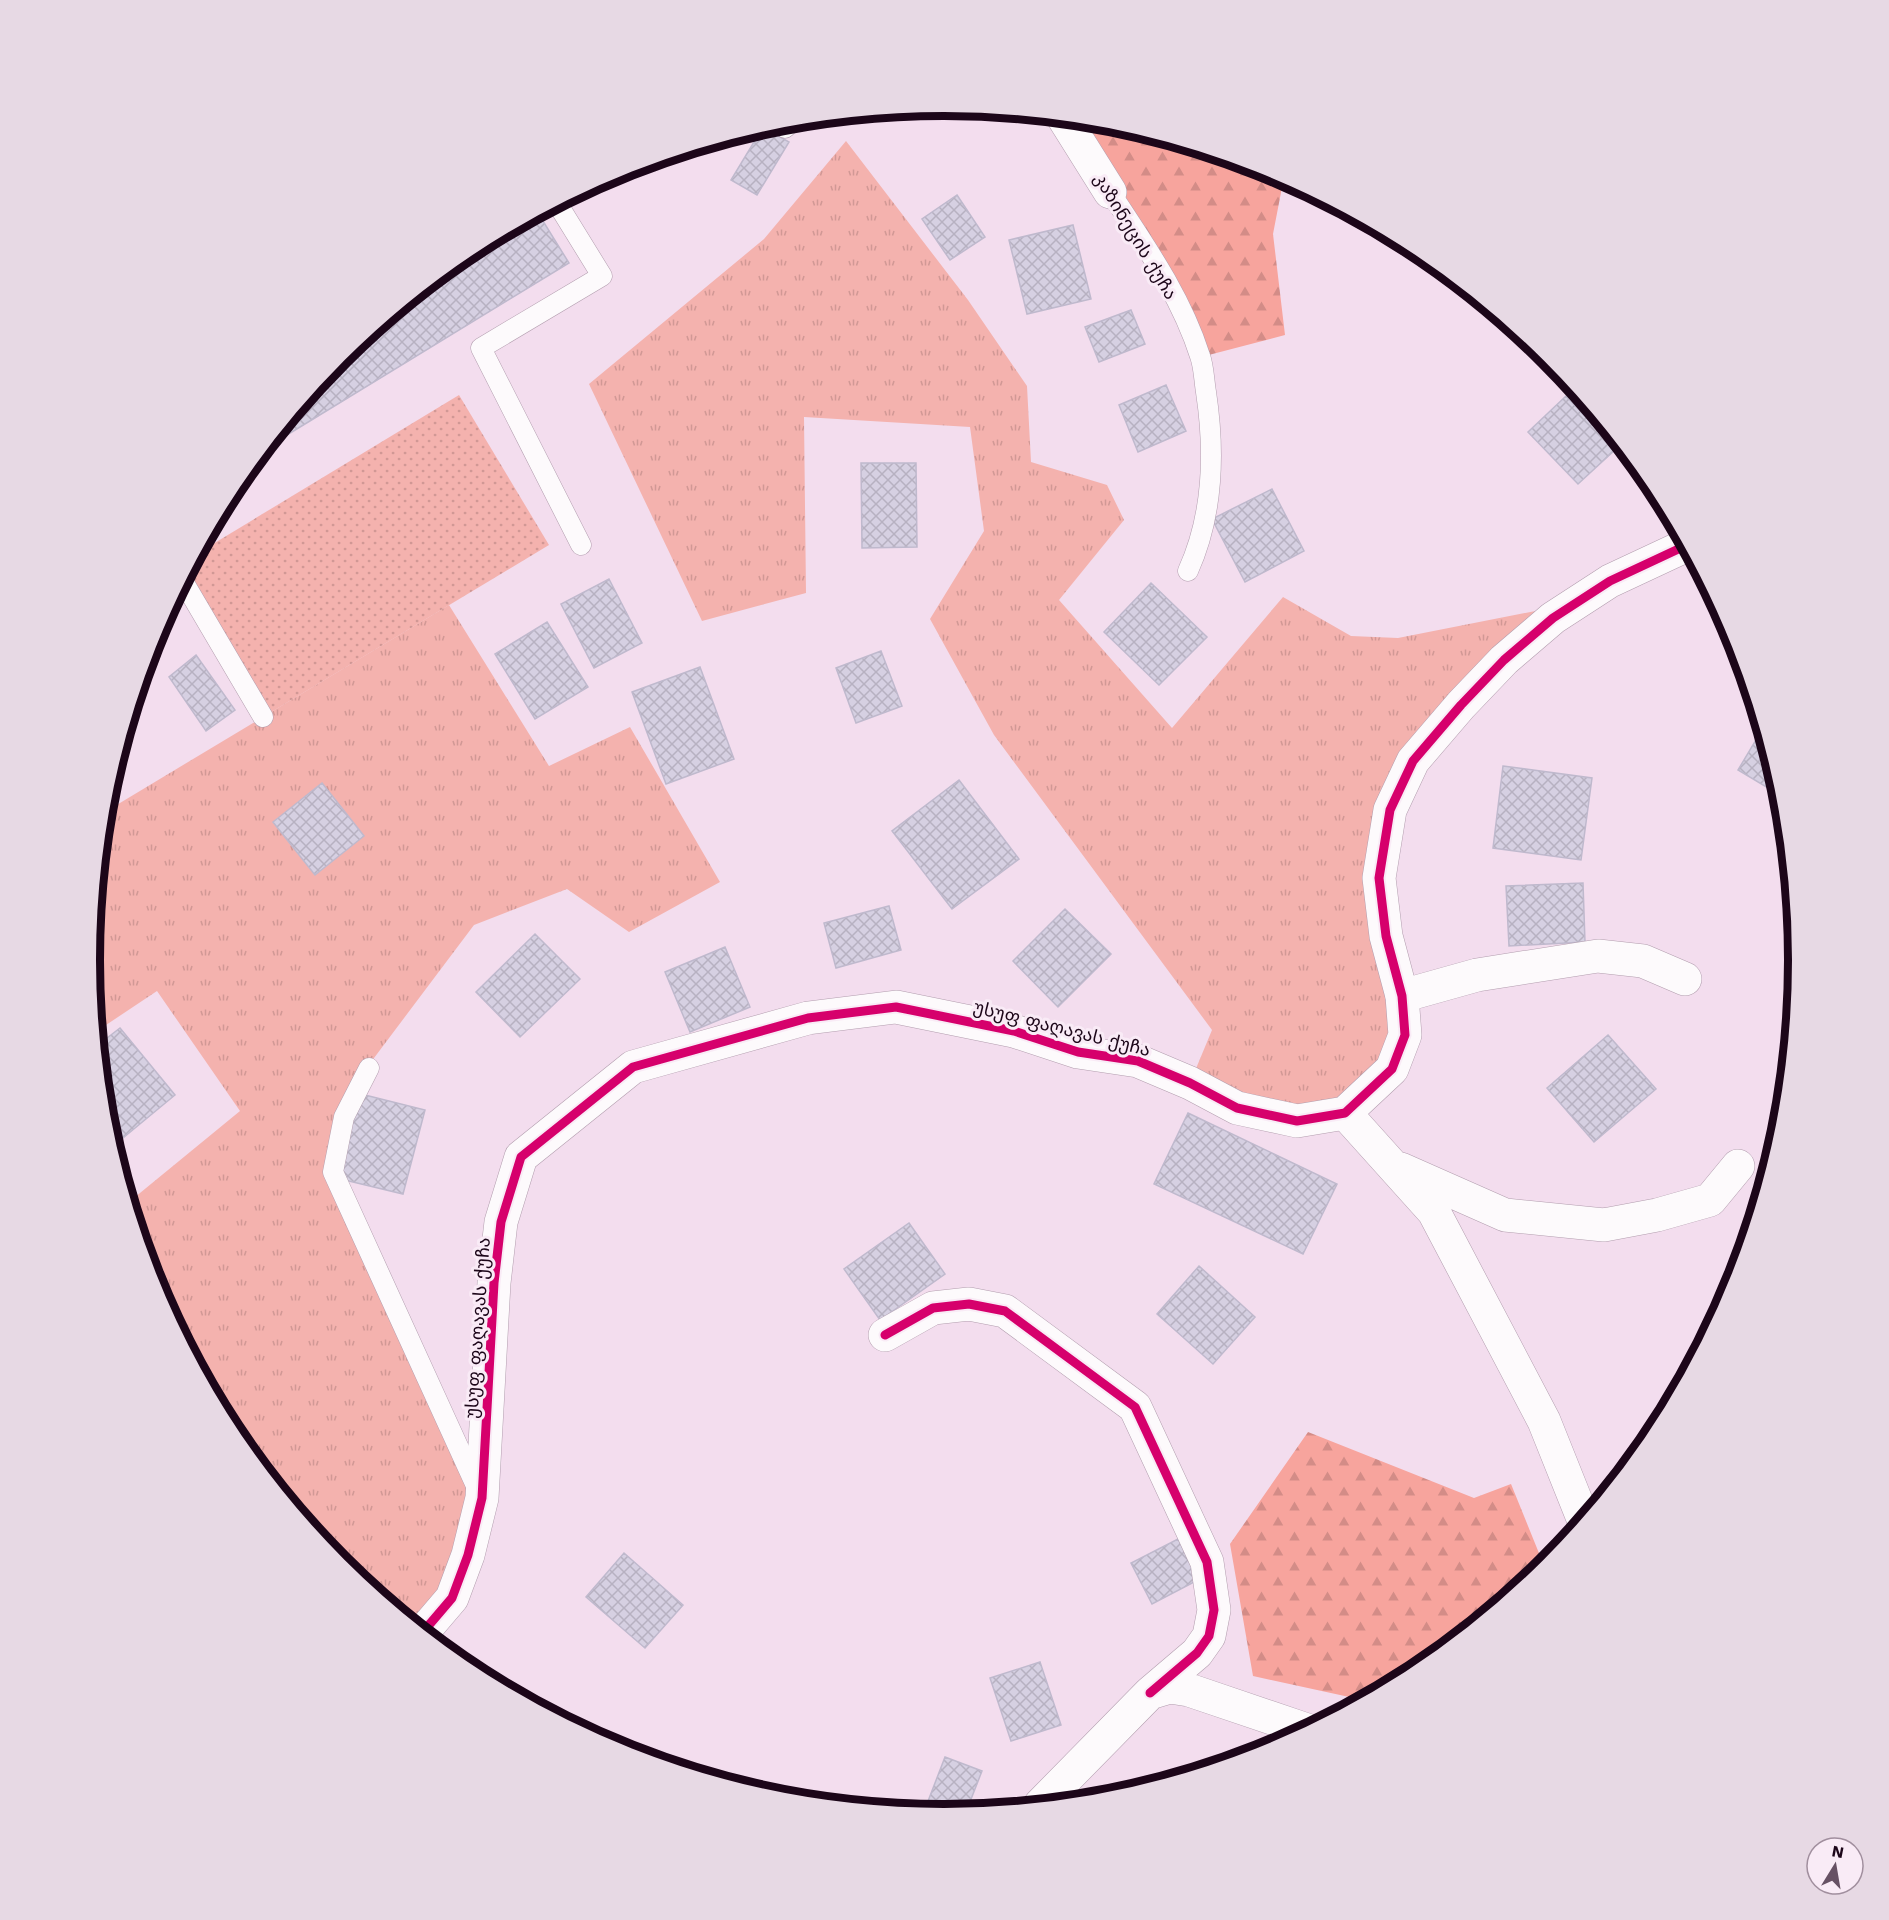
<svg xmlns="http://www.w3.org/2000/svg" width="1889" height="1920" viewBox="0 0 1889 1920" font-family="'Work Sans','Noto Sans Georgian',sans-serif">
<defs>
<pattern id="grass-tufts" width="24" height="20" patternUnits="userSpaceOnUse" patternTransform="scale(1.5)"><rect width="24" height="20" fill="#f4b2ae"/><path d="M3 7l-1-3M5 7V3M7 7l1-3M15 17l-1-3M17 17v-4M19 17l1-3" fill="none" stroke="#d19895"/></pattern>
<pattern id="forest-firs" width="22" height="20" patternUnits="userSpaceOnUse" patternTransform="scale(1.5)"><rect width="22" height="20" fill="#f7a49d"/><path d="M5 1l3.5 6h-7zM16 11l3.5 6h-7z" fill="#d38c87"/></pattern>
<pattern id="garden-dots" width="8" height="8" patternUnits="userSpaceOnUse" patternTransform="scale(1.5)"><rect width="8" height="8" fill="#f4b2ae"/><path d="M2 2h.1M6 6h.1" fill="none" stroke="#d19895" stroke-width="1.8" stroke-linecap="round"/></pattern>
<pattern id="building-cross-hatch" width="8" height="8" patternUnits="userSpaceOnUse" patternTransform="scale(1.5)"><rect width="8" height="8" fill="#d6d0e2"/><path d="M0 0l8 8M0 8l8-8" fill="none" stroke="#b7b1c1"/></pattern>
</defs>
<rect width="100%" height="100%" fill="#f3ddee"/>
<path fill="url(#grass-tufts)" d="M 846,141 L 968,300 L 1027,386 L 1031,462 L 1107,485 L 1124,520 L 1059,600 L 1172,728 L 1283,597 L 1351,636 L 1398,638 L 1576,603 L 1553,618 L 1390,810 L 1392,1069 L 1297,1121 L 1190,1083 L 1212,1030 L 994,735 L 930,619 L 984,531 L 970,427 L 804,417 L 806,593 L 702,621 L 589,384 L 764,239 Z
M 449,605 L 549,766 L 630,727 L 720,882 L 629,932 L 567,889 L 474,925 L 374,1058 L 344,1117 L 333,1173 L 482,1498 L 423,1632 L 340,1564 L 234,1434 L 155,1287 L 129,1202 L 240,1111 L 157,991 L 97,1031 L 90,960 L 105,812 Z"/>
<path fill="url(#forest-firs)" d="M 1063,117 L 1112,122 L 1272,171 L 1284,177 L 1273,234 L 1285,335 L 1201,357 Z
M 1308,1432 L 1474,1498 L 1511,1484 L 1545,1568 L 1419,1671 L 1363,1700 L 1253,1676 L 1230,1544 Z"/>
<path fill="url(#garden-dots)" d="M 459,395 L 549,545 L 263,717 L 182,582 L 198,553 Z"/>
<path fill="url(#building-cross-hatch)" stroke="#bfb9cd" stroke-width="1.5" d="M 763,127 L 789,142 L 757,195 L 731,180 Z
M 957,195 L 985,237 L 950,260 L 922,219 Z
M 538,213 L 569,263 L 264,449 L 341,356 L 470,249 Z
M 1073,225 L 1091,299 L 1027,314 L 1009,240 Z
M 1131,310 L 1145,344 L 1099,362 L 1085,327 Z
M 1166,385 L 1186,431 L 1138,452 L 1119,405 Z
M 1566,396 L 1616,449 L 1578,484 L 1528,432 Z
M 861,463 L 916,463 L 917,547 L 862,548 Z
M 1272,489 L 1304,551 L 1245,582 L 1212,519 Z
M 609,579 L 642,643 L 594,668 L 561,604 Z
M 1151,583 L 1207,637 L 1159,685 L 1104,632 Z
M 547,622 L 588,687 L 535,719 L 495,654 Z
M 881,651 L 902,706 L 856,723 L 836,668 Z
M 196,655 L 235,710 L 206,731 L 169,677 Z
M 700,667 L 734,759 L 666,784 L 632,692 Z
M 1763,728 L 1783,794 L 1783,797 L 1738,770 Z
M 1503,766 L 1592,778 L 1581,860 L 1493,848 Z
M 959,780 L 1019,859 L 952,909 L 892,831 Z
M 322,783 L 364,836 L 315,875 L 273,822 Z
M 1583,883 L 1585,942 L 1509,946 L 1506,886 Z
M 889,906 L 901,950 L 836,968 L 824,923 Z
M 1065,909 L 1111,954 L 1058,1007 L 1013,961 Z
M 535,934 L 580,979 L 520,1037 L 476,992 Z
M 725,947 L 750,1007 L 690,1032 L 665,972 Z
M 120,1028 L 175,1095 L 117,1143 L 106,1126 L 98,1045 Z
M 1608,1035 L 1656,1089 L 1594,1142 L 1547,1088 Z
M 353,1092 L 425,1110 L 403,1194 L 332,1177 Z
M 1188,1113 L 1337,1184 L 1303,1254 L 1154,1184 Z
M 1773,1142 L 1778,1143 L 1757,1210 L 1752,1208 Z
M 909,1223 L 945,1274 L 880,1320 L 844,1269 Z
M 1199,1266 L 1255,1317 L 1213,1364 L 1157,1314 Z
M 1178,1539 L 1200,1579 L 1152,1604 L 1131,1563 Z
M 624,1553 L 683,1605 L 645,1648 L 586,1597 Z
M 1040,1662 L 1061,1725 L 1011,1741 L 990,1678 Z
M 945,1757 L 982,1771 L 966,1812 L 944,1814 L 925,1809 Z"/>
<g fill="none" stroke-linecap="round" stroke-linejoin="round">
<defs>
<path id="lane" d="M 785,128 L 792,121
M 1110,192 C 1144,244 1181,296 1200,356 C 1204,367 1204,380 1206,392 C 1215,452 1213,516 1188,571
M 557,203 L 602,276 L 481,348 L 581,545
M 183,581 L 263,717
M 369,1068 L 344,1117 L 333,1172 L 478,1490"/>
<path id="street" d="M 1063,117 L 1110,192
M 1402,996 L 1477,975 L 1598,956 L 1643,961 L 1685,979
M 1345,1113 L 1434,1212 L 1544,1421 L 1584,1521
M 1401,1169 L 1505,1215 L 1604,1225 L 1657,1215 L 1710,1200 L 1738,1166
M 885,1335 L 933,1308 L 969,1304 L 1005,1311 L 1135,1407 L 1207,1562 L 1214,1610 L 1209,1636 L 1197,1653 L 1150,1693
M 1040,1805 L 1150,1693 L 1170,1687 L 1189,1690 L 1307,1730"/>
<path id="secondary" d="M 423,1632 L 452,1598 L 468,1555 L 482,1498 L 494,1283 L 501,1222 L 521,1157 L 633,1067 L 808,1018 L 896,1007 L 1014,1031 L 1078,1052 L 1138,1061 L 1190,1083 L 1237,1108 L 1297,1121 L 1345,1113 L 1392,1069 L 1405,1035 L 1402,996 L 1386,936 L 1379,878 L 1390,810 L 1413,761 L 1461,705 L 1504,660 L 1553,618 L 1610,581 L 1687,545"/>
</defs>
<use href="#lane" stroke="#b29dae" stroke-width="21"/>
<use href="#street" stroke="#b29dae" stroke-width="34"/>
<use href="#secondary" stroke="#b29dae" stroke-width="34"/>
<use href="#lane" stroke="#fdfafc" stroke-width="20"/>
<use href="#street" stroke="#fdfafc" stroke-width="33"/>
<use href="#secondary" stroke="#fdfafc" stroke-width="33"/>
<defs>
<path id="cycleway" d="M 885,1335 L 933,1308 L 969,1304 L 1005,1311 L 1135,1407 L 1207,1562 L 1214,1610 L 1209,1636 L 1197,1653 L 1150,1693
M 423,1632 L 452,1598 L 468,1555 L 482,1498 L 494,1283 L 501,1222 L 521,1157 L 633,1067 L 808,1018 L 896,1007 L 1014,1031 L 1078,1052 L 1138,1061 L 1190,1083 L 1237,1108 L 1297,1121 L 1345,1113 L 1392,1069 L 1405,1035 L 1402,996 L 1386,936 L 1379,878 L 1390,810 L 1413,761 L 1461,705 L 1504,660 L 1553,618 L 1610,581 L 1687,545"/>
</defs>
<use href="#cycleway" stroke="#f9ebf6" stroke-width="13"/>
<use href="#cycleway" stroke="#d6006c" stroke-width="9"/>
</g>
<g text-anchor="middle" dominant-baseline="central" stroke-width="6" stroke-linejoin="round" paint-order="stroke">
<g font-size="18" fill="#1c0619" stroke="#f9ebf6">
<text transform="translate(1136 236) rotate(59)">კაზინეცის ქუჩა</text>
<text transform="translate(1062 1028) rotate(14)">უსუფ ფაღავას ქუჩა</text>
<text transform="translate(477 1328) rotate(-86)">უსუფ ფაღავას ქუჩა</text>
</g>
</g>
<path d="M0 0H1889V1920H0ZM100 960a844 844 0 1 1 1688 0a844 844 0 1 1-1688 0Z" fill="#e7d9e4" fill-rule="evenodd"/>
<path fill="none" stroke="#1c0619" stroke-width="8" d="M100 960a844 844 0 1 1 1688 0a844 844 0 1 1-1688 0Z"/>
<g transform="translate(1835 1866) rotate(11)"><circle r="28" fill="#f9ebf6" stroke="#a18f9e" stroke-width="1.5"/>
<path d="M0-4.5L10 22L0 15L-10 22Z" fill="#675164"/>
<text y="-9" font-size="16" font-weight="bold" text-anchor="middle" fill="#1c0619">N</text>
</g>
</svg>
